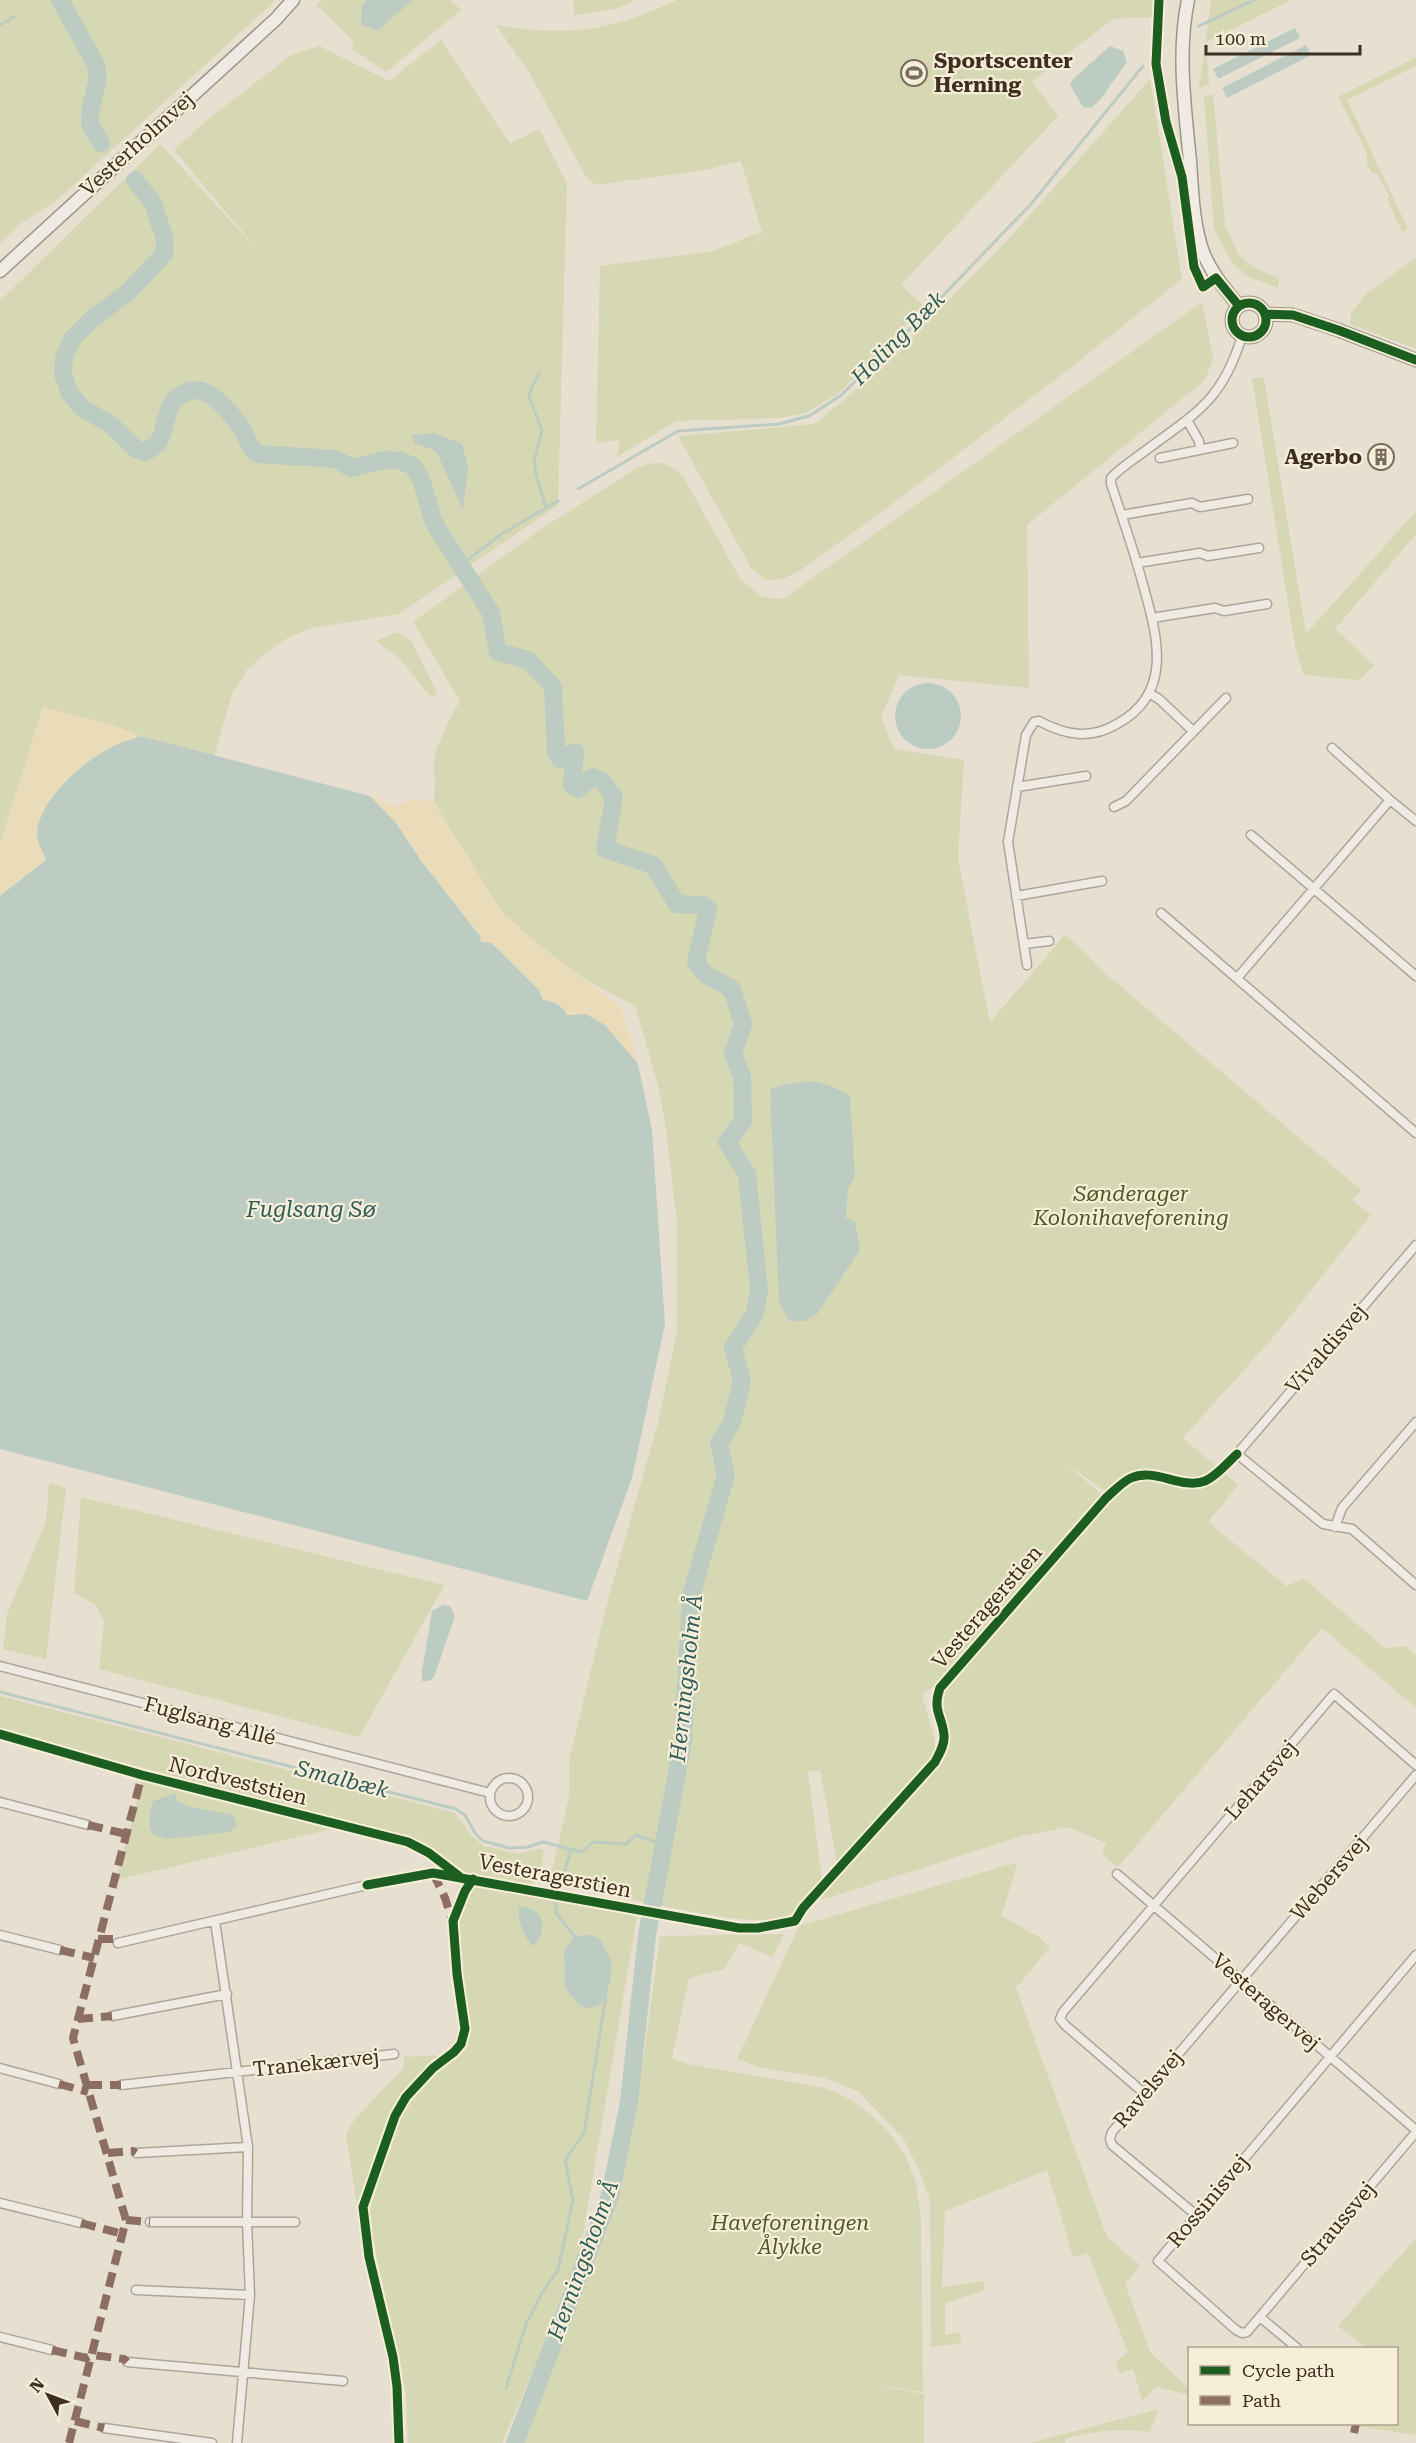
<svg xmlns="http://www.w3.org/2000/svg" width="1416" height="2443" viewBox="0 0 1416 2443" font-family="'Roboto Serif',serif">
<rect width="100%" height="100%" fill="#e7e0d1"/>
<path fill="#d6d7b3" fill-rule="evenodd" d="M 0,0 L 276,0 L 56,201 L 20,224 L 0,243 Z
M 323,0 L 450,0 L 461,10 L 386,72 L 352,49 L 353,40 L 316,5 Z
M 573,0 L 636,0 L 615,9 L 574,15 Z
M 677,0 L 1154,0 L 1154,17 L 1113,19 L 1032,81 L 1058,116 L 901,285 L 924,306 L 839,393 L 806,413 L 780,418 L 676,421 L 617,457 L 620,440 L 596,443 L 600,266 L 713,251 L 761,232 L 751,250 L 762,232 L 741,161 L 705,170 L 596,185 L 586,177 L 530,74 L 496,25 C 569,37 610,31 677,0 Z
M 1211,0 L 1291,0 L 1206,42 L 1209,85 L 1199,88 Z
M 441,40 L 510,144 L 539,129 L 567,183 L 558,505 L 399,614 L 311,628 L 286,639 L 264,654 L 247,670 L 232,694 L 214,756 L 140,736 L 43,707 L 0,844 L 0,301 L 160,144 L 261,254 L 174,150 L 208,119 L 293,54 L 320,46 L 389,81 Z
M 1416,57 L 1416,66 L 1347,100 L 1408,229 L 1402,232 L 1387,199 L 1389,196 L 1378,175 L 1371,172 L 1367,163 L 1367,153 L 1338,97 Z
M 1150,79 L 1182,279 L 1064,373 L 883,511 L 798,572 L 782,579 L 765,580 L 751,568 L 678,436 L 815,424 L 886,365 L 1014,233 Z
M 1213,94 L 1225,225 L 1239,255 L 1253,267 L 1279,278 L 1278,288 L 1247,276 L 1231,261 L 1214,228 L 1204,97 Z
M 1416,258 L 1416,349 L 1350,324 L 1351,313 L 1367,293 Z
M 1202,302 L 1213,358 L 1205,380 L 1027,525 L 1029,688 L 899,675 L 881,717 L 894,749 L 964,760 L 958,859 L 990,1022 L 1065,935 L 1084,951 L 1099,968 L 1361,1190 L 1352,1200 L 1371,1215 L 1277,1333 L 1183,1438 L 1238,1485 L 1208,1522 L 1286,1586 L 1304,1579 L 1385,1648 L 1405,1646 L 1416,1655 L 1416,1708 L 1322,1628 L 1118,1867 L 1102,1854 L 1106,1843 L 1068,1827 L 1022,1836 L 831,1897 L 813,1901 L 933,1768 C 961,1728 927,1723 943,1688 L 1112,1496 L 1066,1463 L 1103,1496 L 933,1687 L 922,1695 L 934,1737 L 935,1752 L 837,1863 L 820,1770 L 808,1772 L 822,1879 C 813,1889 799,1909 788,1916 C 760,1934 589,1889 550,1880 L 569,1796 L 569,1760 L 608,1600 L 659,1419 L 677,1330 L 677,1224 L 666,1129 L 659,1089 L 635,1006 L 584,979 L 534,941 L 501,911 L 433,801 C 437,787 433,777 434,763 C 434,749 452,713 460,701 L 413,622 L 541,529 L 639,467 C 659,460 667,462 683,476 L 741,580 L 762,597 L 783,599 Z
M 1252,378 L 1264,378 L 1306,634 L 1416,511 L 1416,534 L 1335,629 L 1374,665 L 1359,680 L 1304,675 L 1295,646 Z
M 397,632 L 412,642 L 437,693 L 434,697 L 429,695 L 401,660 L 376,641 Z
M 49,1483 L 66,1488 L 46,1659 L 3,1649 L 7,1614 L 46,1522 Z
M 81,1497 L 444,1585 L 444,1586 L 359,1737 L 99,1669 L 104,1622 L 96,1605 L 74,1593 Z
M 0,1696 L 455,1813 L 471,1835 L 484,1846 L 518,1854 L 538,1849 L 544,1850 C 541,1864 541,1883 525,1886 L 468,1874 L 426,1845 L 408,1838 L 0,1730 Z
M 142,1781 L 161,1784 L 332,1829 L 116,1880 Z
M 1018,1862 L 1001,1916 L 1039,1937 L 1050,1947 L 1016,1988 L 1107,2237 L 1140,2265 L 1125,2284 L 1150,2352 L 1189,2389 L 1189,2395 L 1157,2387 L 1142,2400 L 1133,2369 L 1119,2374 L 1116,2361 L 1128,2352 L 1088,2253 L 1073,2257 L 1047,2170 L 945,2211 L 942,2287 L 984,2281 L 985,2290 L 945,2303 L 945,2335 L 960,2332 L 961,2343 L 931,2347 L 930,2201 L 920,2172 L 903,2138 L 858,2091 L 821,2077 L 760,2068 L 737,2059 L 799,1926 Z
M 484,1886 L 512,1889 L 525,1893 L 637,1916 L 578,2265 L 502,2443 L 408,2443 L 406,2396 L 401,2368 L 368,2218 L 368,2204 L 398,2119 L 421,2085 L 460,2050 L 468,2031 L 462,1982 L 458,1917 L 474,1887 ZM 600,1939 L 612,1962 L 607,1998 L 565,1987 L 564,1951 Z
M 784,1934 L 773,1957 L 739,1943 L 725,1969 L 689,1978 L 672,2058 L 688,2064 L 825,2088 L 846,2097 L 868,2112 L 888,2131 L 906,2157 L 916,2183 L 921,2219 L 923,2392 L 866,2383 L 924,2394 L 924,2443 L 511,2443 L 548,2382 L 599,2246 L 645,2049 L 660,1936 Z
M 437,2055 L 440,2058 C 388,2091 374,2155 358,2210 L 346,2136 L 350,2125 L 404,2067 L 404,2057 Z
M 1416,2238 L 1416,2435 L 1343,2424 L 1396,2424 L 1396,2348 L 1367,2348 L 1338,2326 Z
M 1159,2409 L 1150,2432 C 1119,2428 1097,2431 1066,2438 L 1065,2443 L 1030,2443 Z"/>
<path fill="#eadcb9" d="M 43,707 L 113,725 L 140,736 C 131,740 122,742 114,746 C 85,759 38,799 37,834 C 37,842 43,852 46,860 L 0,896 L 0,845 Z
M 370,796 L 382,799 L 394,807 L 408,800 L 433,801 L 501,911 L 534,941 L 621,1007 L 638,1064 L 605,1025 L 586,1014 L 567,1015 L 554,1002 L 542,999 L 498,949 L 491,943 L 481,942 L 480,936 L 422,862 L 396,823 Z"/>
<path fill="#bcccc2" d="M 368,0 L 412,0 L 378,31 L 361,24 L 362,5 Z
M 1295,28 L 1300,38 L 1218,79 L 1213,69 Z
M 1306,45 L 1311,55 L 1227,98 L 1222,88 Z
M 1110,46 L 1123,51 L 1127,62 L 1100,100 L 1091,108 L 1083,107 L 1070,85 L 1073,79 Z
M 434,433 L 462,444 L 468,466 L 463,510 L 436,451 L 414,443 L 412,435 Z
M895 716a33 33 0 1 1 66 0a33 33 0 1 1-66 0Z
M 140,736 L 370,796 L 396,823 L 422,862 L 480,936 L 481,942 L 491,943 L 498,949 L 539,990 L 542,999 C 554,1002 561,1004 567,1015 L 586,1014 L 605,1025 L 638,1064 L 652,1130 L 665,1324 L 632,1478 L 587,1601 L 0,1449 L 0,896 L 46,860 C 43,852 37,842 37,834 C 38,800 85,759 114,746 C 122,742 131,740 140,736 Z
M 813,1081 L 829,1085 L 850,1096 L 855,1177 L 848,1188 L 846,1218 L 855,1222 L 860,1250 L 817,1314 L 805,1321 L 789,1321 L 779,1302 L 770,1089 L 788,1084 Z
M 443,1605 L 450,1606 L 455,1616 L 434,1677 L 429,1681 L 422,1681 L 422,1671 L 432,1611 Z
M 176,1793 L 176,1800 L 187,1806 L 233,1815 L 237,1825 L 230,1832 L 167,1839 L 153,1835 C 147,1823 149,1813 153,1801 Z
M 519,1906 C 524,1907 530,1908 534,1910 C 547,1920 544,1938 532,1946 C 523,1933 517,1921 519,1906 Z
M 592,1935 L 600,1939 L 612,1962 L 610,1981 L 606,1998 L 598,2006 L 585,2008 L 579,2005 L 565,1987 L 564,1951 L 575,1936 Z"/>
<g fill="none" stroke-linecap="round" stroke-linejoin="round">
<path stroke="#bcccc2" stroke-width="3" d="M 0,25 L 14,17
M 1199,26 L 1254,0
M 539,374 L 532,386 L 529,397 L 542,430 L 534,462 L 536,475 L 546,508
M 578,489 L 678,431 L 779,424 L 809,416 L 840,396 L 930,309 L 1031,204 L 1143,66
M 461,565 L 500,535 L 558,501
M 0,1692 L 456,1809 L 465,1815 L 475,1833 L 483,1841 L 509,1848 L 528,1847 L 543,1842 L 582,1852 L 593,1842 L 626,1844 L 636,1835 L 663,1845
M 560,1886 L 571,1850
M 556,1903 L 556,1913 L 575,1937
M 506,2388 L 526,2324 L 542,2293 L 558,2270 L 573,2200 L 565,2160 L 584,2133 L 606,1996"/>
<path stroke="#bcccc2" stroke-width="18" d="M 60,0 L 95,63 L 98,77 L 90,112 L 90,124 L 101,143
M 135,180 L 153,203 L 165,240 L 164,254 L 127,293 L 91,320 L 72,339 L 64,358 L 63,374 L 69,392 L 82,408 L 110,424 L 136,449 L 145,452 C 150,449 156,446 159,441 C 169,421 163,400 189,391 C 196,389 205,391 211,395 C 221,403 233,416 240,426 C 247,436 248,446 257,454 L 336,459 L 351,468 L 385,460 L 401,461 L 413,466 L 421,479 L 434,523 L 491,613 L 498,652 L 528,660 L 553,687 L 556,751 L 560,759 L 575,752 L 572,785 L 578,789 L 593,777 L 603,782 L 614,797 L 605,849 L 653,865 L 677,904 L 703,905 L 708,909 L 696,962 L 706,975 L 732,989 L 743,1024 L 733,1054 L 742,1076 L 743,1121 L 727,1142 L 747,1174 L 759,1290 L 755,1313 L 733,1348 L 742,1381 L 732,1422 L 719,1443 L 726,1475 L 691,1596 L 683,1741 L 647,1935 L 629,2102 L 610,2196 L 515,2443"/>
<defs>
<path id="street" d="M 1203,287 L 1216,278
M 1187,420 L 1199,441 L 1200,449
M 1160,458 L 1233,443
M 1122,515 L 1192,503 L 1200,507 L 1248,499
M 1137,563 L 1200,553 L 1208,556 L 1259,548
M 1152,618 L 1215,608 L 1224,611 L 1267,604
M 1149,693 L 1159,699 L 1193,731
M 1017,787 L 1086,776
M 1390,800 L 1416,821
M 1114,807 L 1126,801 L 1226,698
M 1251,835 L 1416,976
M 1016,896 L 1102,881
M 1161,913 L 1416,1133
M 1024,944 L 1049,941
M 1027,965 L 1008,842 L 1026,735 L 1034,722 L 1039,721 C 1065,735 1090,740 1117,724 C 1176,692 1156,632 1142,581 C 1133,548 1122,516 1111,484 L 1111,478 C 1121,467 1133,460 1145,451 C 1196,413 1222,401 1242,336
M 1238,977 L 1390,800 L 1332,748
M 1416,1245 L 1237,1454 L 1323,1524 L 1352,1529 L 1416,1585
M 1335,1527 L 1342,1508 L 1416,1422
M 0,1666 L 490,1793
M490 1797a19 19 0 1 1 38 0a19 19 0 1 1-38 0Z
M 0,1802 L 88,1825
M 1117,1874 L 1416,2130
M 215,1921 L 248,2147 L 247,2222 L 250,2295 L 237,2443
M 0,1935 L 60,1950
M 118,1943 L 367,1885
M 1416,1955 L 1158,2261 L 1236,2330 L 1242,2333 L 1247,2332 L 1416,2132
M 112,2016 L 227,1994
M 0,2068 L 59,2084
M 121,2085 L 394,2054
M 1145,2094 L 1065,2025 L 1060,2019 L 1063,2012 L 1334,1694 L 1416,1765
M 136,2153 L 248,2147
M 0,2203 L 81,2223
M 1196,2215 L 1112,2145 L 1110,2139 L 1112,2132 L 1416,1775
M 150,2222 L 295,2222
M 136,2290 L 250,2295
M 1260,2317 L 1297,2348
M 0,2337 L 52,2350
M 127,2362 L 343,2381
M 104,2428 L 212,2443"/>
<path id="secondary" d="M 1188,0 C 1177,53 1185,108 1190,161 C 1192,190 1193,225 1203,252 C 1211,273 1225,289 1239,306
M 0,271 L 276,19 L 293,0
M1232 320a17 17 0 1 1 34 0a17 17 0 1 1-34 0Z
M 1266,314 L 1293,315 L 1338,330 L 1416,360"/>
</defs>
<use href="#street" stroke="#ada599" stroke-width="11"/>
<use href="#secondary" stroke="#9c958a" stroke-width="15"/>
<use href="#street" stroke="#efebe3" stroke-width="8"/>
<use href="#secondary" stroke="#efebe3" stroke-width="12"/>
<path stroke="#8d6e63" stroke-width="8" stroke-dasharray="15 8" stroke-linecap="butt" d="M 88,1825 L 126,1834
M 433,1873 L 445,1898 L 452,1920
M 98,1939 L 115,1939 L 118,1943
M 60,1950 L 94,1958
M 78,2019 L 112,2016
M 59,2084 L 88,2092
M 87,2085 L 121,2085
M 108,2153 L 133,2151 L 136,2153
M 126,2220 L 150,2222
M 81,2223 L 123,2234
M 52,2350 L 86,2358 L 92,2355 L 124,2359 L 127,2362
M 75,2421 L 104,2428
M 1354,2433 L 1356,2424
M 69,2443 L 126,2220 L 73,2038 L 142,1775"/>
<defs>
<path id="cycleway" d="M 1159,0 L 1156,64 L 1166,122 L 1182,177 L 1194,267 L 1203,287 L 1216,278 L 1239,306
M1232 320a17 17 0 1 1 34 0a17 17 0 1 1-34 0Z
M 1266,314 L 1293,315 L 1338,330 L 1416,360
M 0,1734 L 142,1775 L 408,1842 L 429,1853 L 459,1876
M 367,1885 L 433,1873 L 739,1928 L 758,1928 L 795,1921 L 803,1908 L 935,1762 C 939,1754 945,1745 944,1735 C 942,1715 932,1711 940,1688 L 1106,1498 C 1113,1492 1122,1482 1131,1478 C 1155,1467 1181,1490 1205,1481 C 1217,1476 1227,1463 1237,1454
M 399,2443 L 397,2387 L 393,2357 L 369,2257 L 363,2207 L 395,2116 L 406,2097 L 433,2068 L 454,2052 L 461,2044 L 465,2029 L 457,1974 L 453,1921 L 465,1891 L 473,1879"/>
</defs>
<use href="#cycleway" stroke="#f7eed8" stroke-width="13"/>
<use href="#cycleway" stroke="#1b5e20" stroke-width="9"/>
</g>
<defs>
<symbol id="stadium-ring" viewBox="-11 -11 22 22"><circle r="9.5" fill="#f7eed8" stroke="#786c5e" stroke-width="1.5"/><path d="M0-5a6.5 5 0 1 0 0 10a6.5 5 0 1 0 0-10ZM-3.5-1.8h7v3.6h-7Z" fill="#786c5e"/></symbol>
<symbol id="building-ring" viewBox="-11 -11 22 22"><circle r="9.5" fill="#f7eed8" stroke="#786c5e" stroke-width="1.5"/><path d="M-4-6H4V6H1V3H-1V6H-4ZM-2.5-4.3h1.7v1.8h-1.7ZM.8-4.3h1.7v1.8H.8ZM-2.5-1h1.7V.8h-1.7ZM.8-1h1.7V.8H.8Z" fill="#786c5e"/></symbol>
</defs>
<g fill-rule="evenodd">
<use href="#stadium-ring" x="899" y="58" width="30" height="30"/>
<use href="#building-ring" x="1366" y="442" width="30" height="30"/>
</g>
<g text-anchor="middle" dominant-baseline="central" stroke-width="4.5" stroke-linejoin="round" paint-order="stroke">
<g font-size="21" font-weight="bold" fill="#3d2e20" stroke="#f7eed8" text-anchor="start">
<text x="934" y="61">Sportscenter<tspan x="934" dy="24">Herning</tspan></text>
<text x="1362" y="457" text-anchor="end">Agerbo</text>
</g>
<g font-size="21" fill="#3d2e20" stroke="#f7eed8">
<text transform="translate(137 144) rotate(-42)">Vesterholmvej</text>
<text transform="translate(1326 1349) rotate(-49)">Vivaldisvej</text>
<text transform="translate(987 1607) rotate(-49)">Vesteragerstien</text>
<text transform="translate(210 1721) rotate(15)">Fuglsang Allé</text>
<text transform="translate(1261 1780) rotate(-49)">Leharsvej</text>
<text transform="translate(238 1781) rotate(14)">Nordveststien</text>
<text transform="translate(555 1876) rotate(11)">Vesteragerstien</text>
<text transform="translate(1329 1878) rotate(-49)">Webersvej</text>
<text transform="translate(1266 2002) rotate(41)">Vesteragervej</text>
<text transform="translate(316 2063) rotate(-6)">Tranekærvej</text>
<text transform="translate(1148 2089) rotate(-50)">Ravelsvej</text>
<text transform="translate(1208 2201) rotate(-50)">Rossinisvej</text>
<text transform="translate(1338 2224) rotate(-50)">Straussvej</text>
</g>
<g font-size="21" font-style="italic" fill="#4d5a26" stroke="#f7eed8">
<text x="1131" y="1194">Sønderager<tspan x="1131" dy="24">Kolonihaveforening</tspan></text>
<text x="790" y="2223">Haveforeningen<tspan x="790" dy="24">Ålykke</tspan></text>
</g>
<g font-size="22" font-style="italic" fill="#2f5d5a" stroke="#f7eed8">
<text transform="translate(898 338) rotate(-45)">Holing Bæk</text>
<text x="311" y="1209">Fuglsang Sø</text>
<text transform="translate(686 1678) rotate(-84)">Herningsholm Å</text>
<text transform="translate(342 1779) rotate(14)">Smalbæk</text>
<text transform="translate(583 2260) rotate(-70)">Herningsholm Å</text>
</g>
</g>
<rect x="1188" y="2347" width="210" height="78" fill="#f7eed8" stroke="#ada18e" stroke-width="1.5"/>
<rect x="1200" y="2366" width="30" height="9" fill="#1b5e20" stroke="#ada18e" stroke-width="1.5"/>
<text x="1242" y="2377" font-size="18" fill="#3d2e20">Cycle path</text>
<rect x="1200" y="2396" width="30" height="9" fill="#8d6e63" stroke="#ada18e" stroke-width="1.5"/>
<text x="1242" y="2407" font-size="18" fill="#3d2e20">Path</text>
<g transform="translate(48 2395) rotate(311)" stroke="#f7eed8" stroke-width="4.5" paint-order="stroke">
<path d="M0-4.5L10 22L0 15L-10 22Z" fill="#3d2e20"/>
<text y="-9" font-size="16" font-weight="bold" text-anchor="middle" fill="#3d2e20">N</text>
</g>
<path d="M1206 45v9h154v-9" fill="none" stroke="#3d2e20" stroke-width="3"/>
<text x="1215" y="45" font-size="18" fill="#3d2e20" stroke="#f7eed8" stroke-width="4.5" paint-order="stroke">100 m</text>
</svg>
